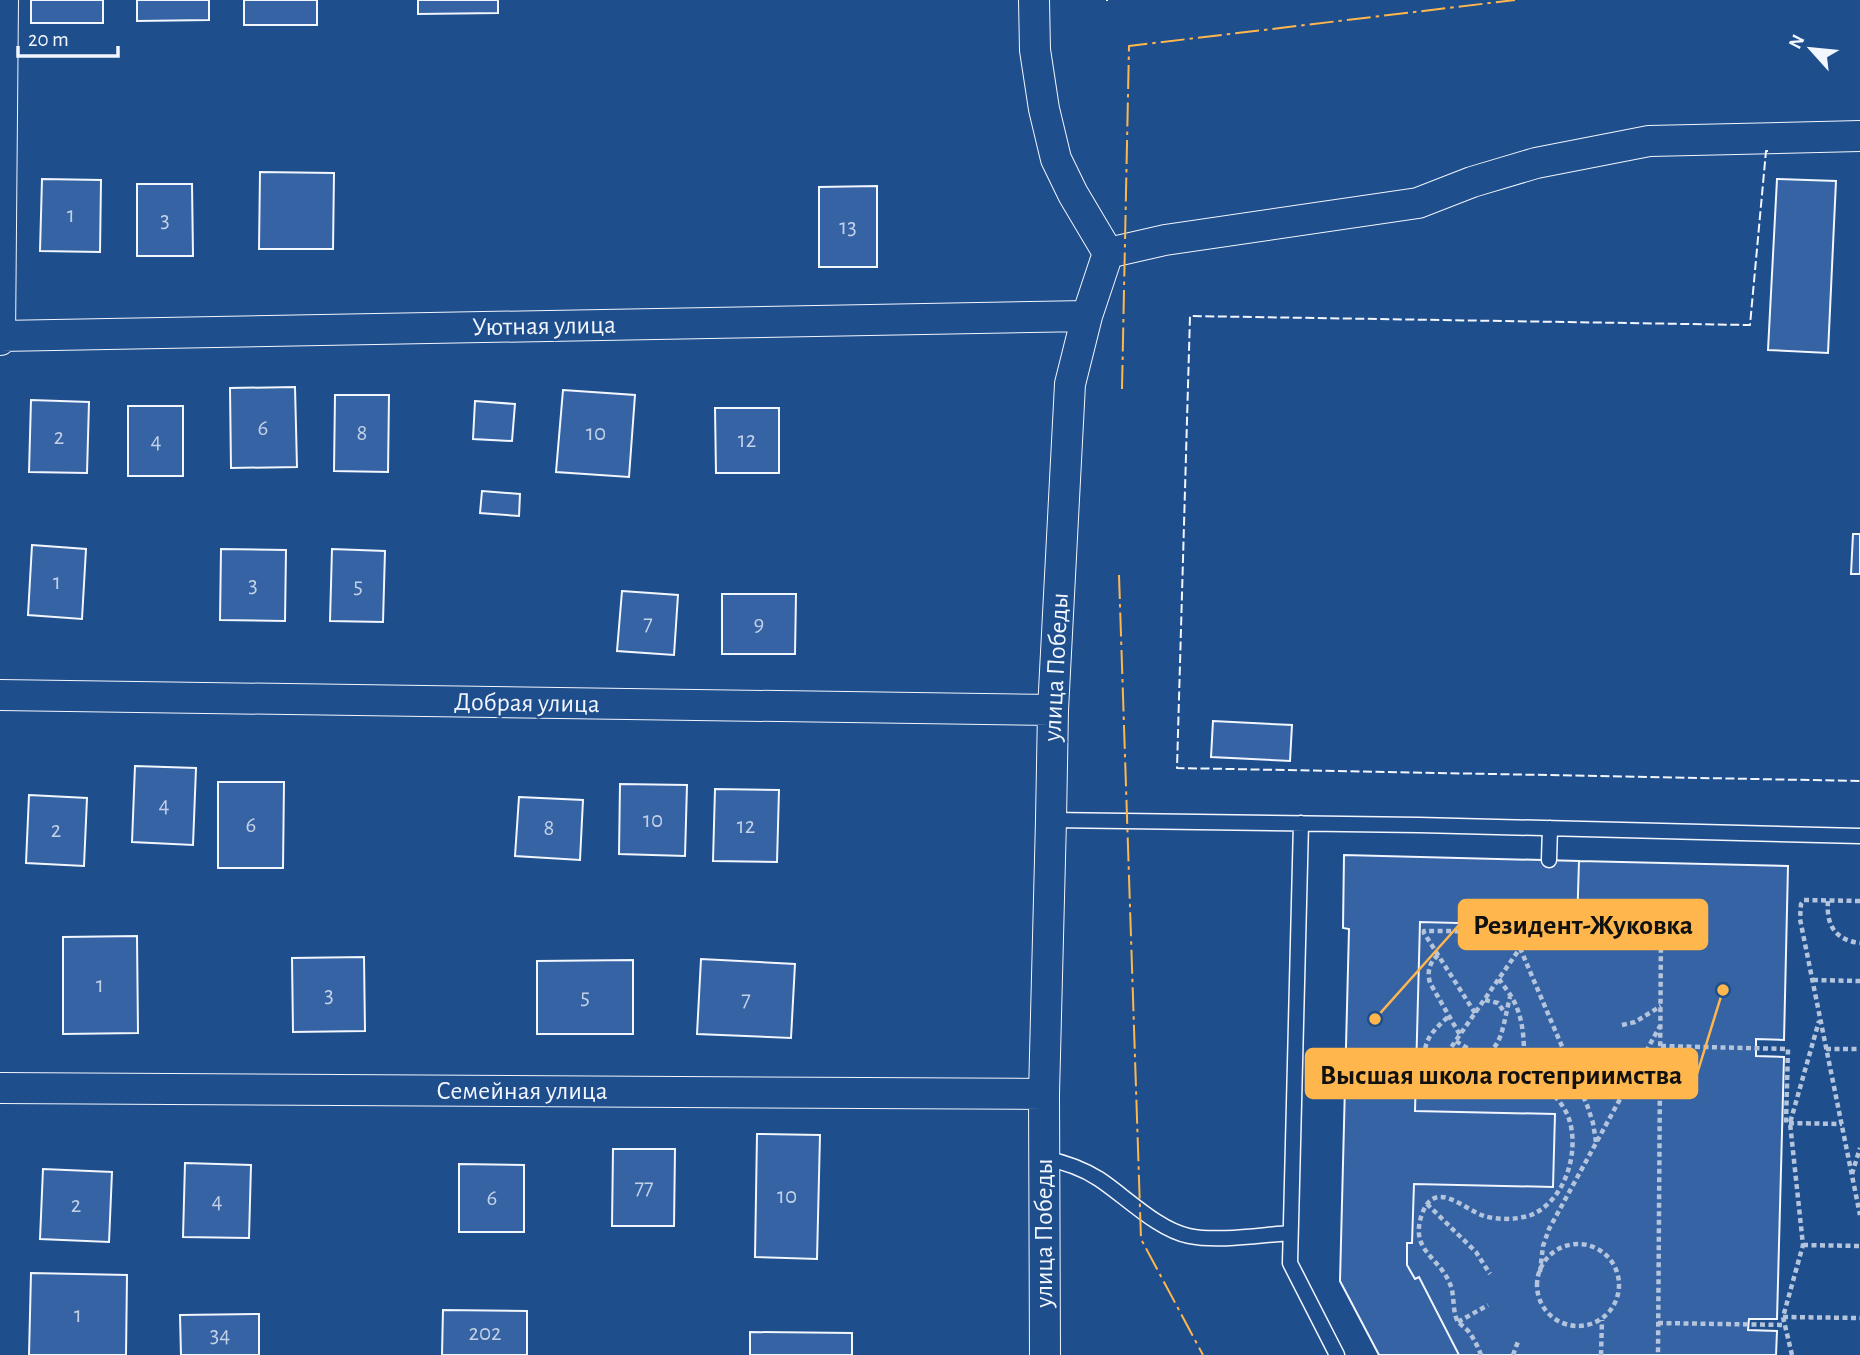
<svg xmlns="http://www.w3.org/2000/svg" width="1860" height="1355" viewBox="0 0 1860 1355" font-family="'Alegreya Sans',sans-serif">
<rect width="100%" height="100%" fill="#1f4e8c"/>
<path fill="#3563a3" stroke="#f2f6ff" stroke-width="2" d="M 31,0 L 103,0 L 103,23 L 31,23 Z
M 137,0 L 209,0 L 209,20 L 137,21 Z
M 244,0 L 317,0 L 317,25 L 244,25 Z
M 418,0 L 498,0 L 498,13 L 418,14 Z
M 260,172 L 334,173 L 333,249 L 259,249 Z
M 42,179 L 101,180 L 100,252 L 40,251 Z
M 1777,179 L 1836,181 L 1828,353 L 1768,350 Z
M 137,184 L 192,184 L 193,256 L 137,256 Z
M 877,186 L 877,267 L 819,267 L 819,187 Z
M 295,387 L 297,467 L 231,468 L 230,388 Z
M 563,390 L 635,395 L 629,477 L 556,472 Z
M 335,395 L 389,395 L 388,472 L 334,471 Z
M 31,400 L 89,402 L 87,473 L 29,472 Z
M 475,401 L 515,404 L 512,441 L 473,439 Z
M 128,406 L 183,406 L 183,476 L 128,476 Z
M 715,408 L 779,408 L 779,473 L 716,473 Z
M 482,491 L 520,494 L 519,516 L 480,513 Z
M 1853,534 L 1860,534 L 1860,574 L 1851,574 Z
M 32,545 L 86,549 L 82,619 L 28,615 Z
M 221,549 L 286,550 L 285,621 L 220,620 Z
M 332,549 L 385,551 L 383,622 L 330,621 Z
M 622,591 L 678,595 L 674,655 L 617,651 Z
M 722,594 L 796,594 L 795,654 L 722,654 Z
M 1213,721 L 1292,725 L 1290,761 L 1211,757 Z
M 135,766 L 196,768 L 193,845 L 132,842 Z
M 218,782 L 284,782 L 283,868 L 218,868 Z
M 620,784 L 687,785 L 685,856 L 619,854 Z
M 715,789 L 779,790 L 777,862 L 713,861 Z
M 29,795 L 87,798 L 84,866 L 26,863 Z
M 519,797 L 583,800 L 580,860 L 515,856 Z
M 1344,855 L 1579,861 L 1577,926 L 1420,922 L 1415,1111 L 1555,1114 L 1553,1187 L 1414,1184 L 1412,1243 L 1407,1243 L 1407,1265 L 1415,1279 L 1419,1277 L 1459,1355 L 1379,1355 L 1340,1281 L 1349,929 L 1343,928 Z
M 1579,861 L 1788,866 L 1784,1040 L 1756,1039 L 1756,1056 L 1784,1057 L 1777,1319 L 1749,1319 L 1748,1330 L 1777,1331 L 1776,1355 L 1459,1355 L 1419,1277 L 1415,1279 L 1407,1265 L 1407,1243 L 1412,1243 L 1414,1184 L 1553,1187 L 1555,1114 L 1415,1111 L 1420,922 L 1577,926 Z
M 137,936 L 138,1033 L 63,1034 L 63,937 Z
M 364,957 L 365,1031 L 293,1032 L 292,958 Z
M 701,959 L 795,964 L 791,1038 L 697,1034 Z
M 633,960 L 633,1034 L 537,1034 L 537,961 Z
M 757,1134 L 820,1135 L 817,1259 L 755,1257 Z
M 613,1149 L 675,1149 L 674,1226 L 612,1226 Z
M 185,1163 L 251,1165 L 249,1238 L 183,1237 Z
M 459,1164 L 524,1165 L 524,1232 L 459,1232 Z
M 43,1169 L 112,1172 L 109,1242 L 40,1239 Z
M 31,1273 L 127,1275 L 126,1355 L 29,1355 Z
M 443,1310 L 527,1311 L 527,1355 L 442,1355 Z
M 259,1314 L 259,1355 L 181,1355 L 180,1315 Z
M 750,1332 L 852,1333 L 852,1355 L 750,1355 Z"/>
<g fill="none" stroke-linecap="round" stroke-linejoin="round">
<defs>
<path id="lane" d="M 1051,820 L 1419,825 L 1860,836
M 1301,823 L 1290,1263 L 1337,1355
M 1549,860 L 1550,828
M 1044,1158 C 1064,1162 1082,1168 1099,1179 C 1125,1196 1158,1230 1189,1236 C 1218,1242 1260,1235 1290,1233"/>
<path id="street" d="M 1034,0 L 1035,50 L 1044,109 L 1056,159 L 1073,194 L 1108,253 L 1087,316 L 1070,384 L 1053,710 L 1051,820 L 1044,1094 L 1045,1355
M 1108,253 L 1165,240 L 1418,203 L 1472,182 L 1536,163 L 1649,141 L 1860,136
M 0,336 L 1087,316
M 0,340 L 3,0
M 0,695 L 1053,710
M 0,1088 L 1044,1094"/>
</defs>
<use href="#lane" stroke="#f2f6ff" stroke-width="17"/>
<use href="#street" stroke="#f2f6ff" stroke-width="32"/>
<path stroke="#b3c4dc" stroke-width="4.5" stroke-dasharray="5 3.5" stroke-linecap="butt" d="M 1828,901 C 1826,925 1835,940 1860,943
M 1860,901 L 1804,900 L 1801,904 L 1800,919 L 1860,1215
M 1532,931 L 1434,1072 L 1428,1084 L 1462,1081 L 1661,1082
M 1520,948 L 1587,1105 L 1593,1123 L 1596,1142
M 1438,955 C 1429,963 1427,972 1430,983 L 1460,1035
M 1499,979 C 1505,988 1513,997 1517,1008 C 1526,1031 1524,1056 1523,1081
M 1813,980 L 1860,981
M 1485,1000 L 1498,1003 L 1505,1013
M 1475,1013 L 1424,933 L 1424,931 L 1659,932 L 1661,934 L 1658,1355
M 1622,1025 L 1635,1022 L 1661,1006
M 1456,1041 C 1501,1073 1501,1032 1510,997
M 1661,1046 L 1788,1049 L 1786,1123 L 1842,1124
M 1826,1049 L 1860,1049
M 1434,1072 C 1415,1048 1430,1033 1449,1016
M 1852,1174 L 1860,1148
M 1427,1204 L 1476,1252 L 1490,1274
M1537 1285a41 41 0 1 1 82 0a41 41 0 1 1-82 0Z
M 1803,1245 L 1860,1246
M 1540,1272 L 1543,1246 L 1549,1229 L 1660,1026
M 1783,1317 L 1860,1318
M 1458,1322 L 1488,1305
M 1658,1323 L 1785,1325
M 1481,1355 C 1478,1347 1474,1339 1469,1332 C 1465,1327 1460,1325 1457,1320 C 1452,1309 1455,1295 1450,1284 C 1439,1256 1409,1251 1422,1214 C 1435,1178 1463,1209 1484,1216 C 1498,1220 1517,1220 1531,1215 C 1565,1201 1580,1152 1569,1119 C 1564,1104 1552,1093 1541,1081
M 1513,1355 L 1519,1339
M 1601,1355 L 1602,1320
M 1792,1355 L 1783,1317 L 1803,1245 L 1790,1123 L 1819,1021"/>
<use href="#lane" stroke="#1f4e8c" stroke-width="14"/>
<use href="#street" stroke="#1f4e8c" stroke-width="30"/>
<path stroke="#f2f6ff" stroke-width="2" stroke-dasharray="9 3.5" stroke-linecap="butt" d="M 1107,1 L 1107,0
M 1768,151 L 1766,151 L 1750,325 L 1190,316 L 1177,768 L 1860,781"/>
<path stroke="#ffb74d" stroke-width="2" stroke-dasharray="24 5 3.5 5" stroke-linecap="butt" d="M 1122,389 L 1129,46 L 1515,0
M 1119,575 L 1141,1239 L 1203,1355"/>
</g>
<g text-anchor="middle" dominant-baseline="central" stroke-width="5" stroke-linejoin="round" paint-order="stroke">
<g font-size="23" fill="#c3d1e8">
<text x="71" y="215">1</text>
<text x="165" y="220">3</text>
<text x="848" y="227">13</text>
<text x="263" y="428">6</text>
<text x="362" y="433">8</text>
<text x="596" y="433">10</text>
<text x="59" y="437">2</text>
<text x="747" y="440">12</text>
<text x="156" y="441">4</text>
<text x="57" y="582">1</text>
<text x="253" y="585">3</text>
<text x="358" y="586">5</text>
<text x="648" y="623">7</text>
<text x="759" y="624">9</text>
<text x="164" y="805">4</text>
<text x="653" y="820">10</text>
<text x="251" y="825">6</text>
<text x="746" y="826">12</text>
<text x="549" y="828">8</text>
<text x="56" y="830">2</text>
<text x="100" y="985">1</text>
<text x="329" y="995">3</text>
<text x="585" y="997">5</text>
<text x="746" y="999">7</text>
<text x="644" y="1187">77</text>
<text x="787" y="1196">10</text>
<text x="492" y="1198">6</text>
<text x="217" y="1201">4</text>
<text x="76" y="1205">2</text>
<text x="78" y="1315">1</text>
<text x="485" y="1333">202</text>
<text x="220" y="1335">34</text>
</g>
<g font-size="26" fill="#f2f6ff" stroke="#1f4e8c">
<text transform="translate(544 326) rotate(-1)">Уютная улица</text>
<text transform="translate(1056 667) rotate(-87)">улица Победы</text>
<text transform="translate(527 703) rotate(1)">Добрая улица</text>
<text x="522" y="1091">Семейная улица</text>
<text transform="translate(1044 1233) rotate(-90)">улица Победы</text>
</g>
</g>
<path fill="none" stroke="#ffb74d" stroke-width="2.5" d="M1375 1019L1459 925M1723 990L1697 1074"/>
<g fill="#ffb74d" stroke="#1f4e8c" stroke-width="2.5">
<circle cx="1375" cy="1019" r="7"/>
<circle cx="1723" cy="990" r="7"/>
</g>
<g fill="#ffb74d" stroke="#ffb74d" stroke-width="2.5">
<rect x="1459" y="900" width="248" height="49" rx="7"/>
<rect x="1306" y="1049" width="391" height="49" rx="7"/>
</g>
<g font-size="28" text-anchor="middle" font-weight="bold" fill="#111">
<text x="1583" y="934">Резидент-Жуковка</text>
<text x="1501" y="1084">Высшая школа гостеприимства</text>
</g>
<g transform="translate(1811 49) rotate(297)" stroke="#1f4e8c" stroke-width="5" paint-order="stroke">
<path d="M0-5L12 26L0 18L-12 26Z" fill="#f2f6ff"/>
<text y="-10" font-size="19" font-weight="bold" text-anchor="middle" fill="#f2f6ff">N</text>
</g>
<path d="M18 46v10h100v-10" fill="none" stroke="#f2f6ff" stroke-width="3.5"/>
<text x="28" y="46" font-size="21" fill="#f2f6ff" stroke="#1f4e8c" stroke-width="5" paint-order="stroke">20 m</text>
</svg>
